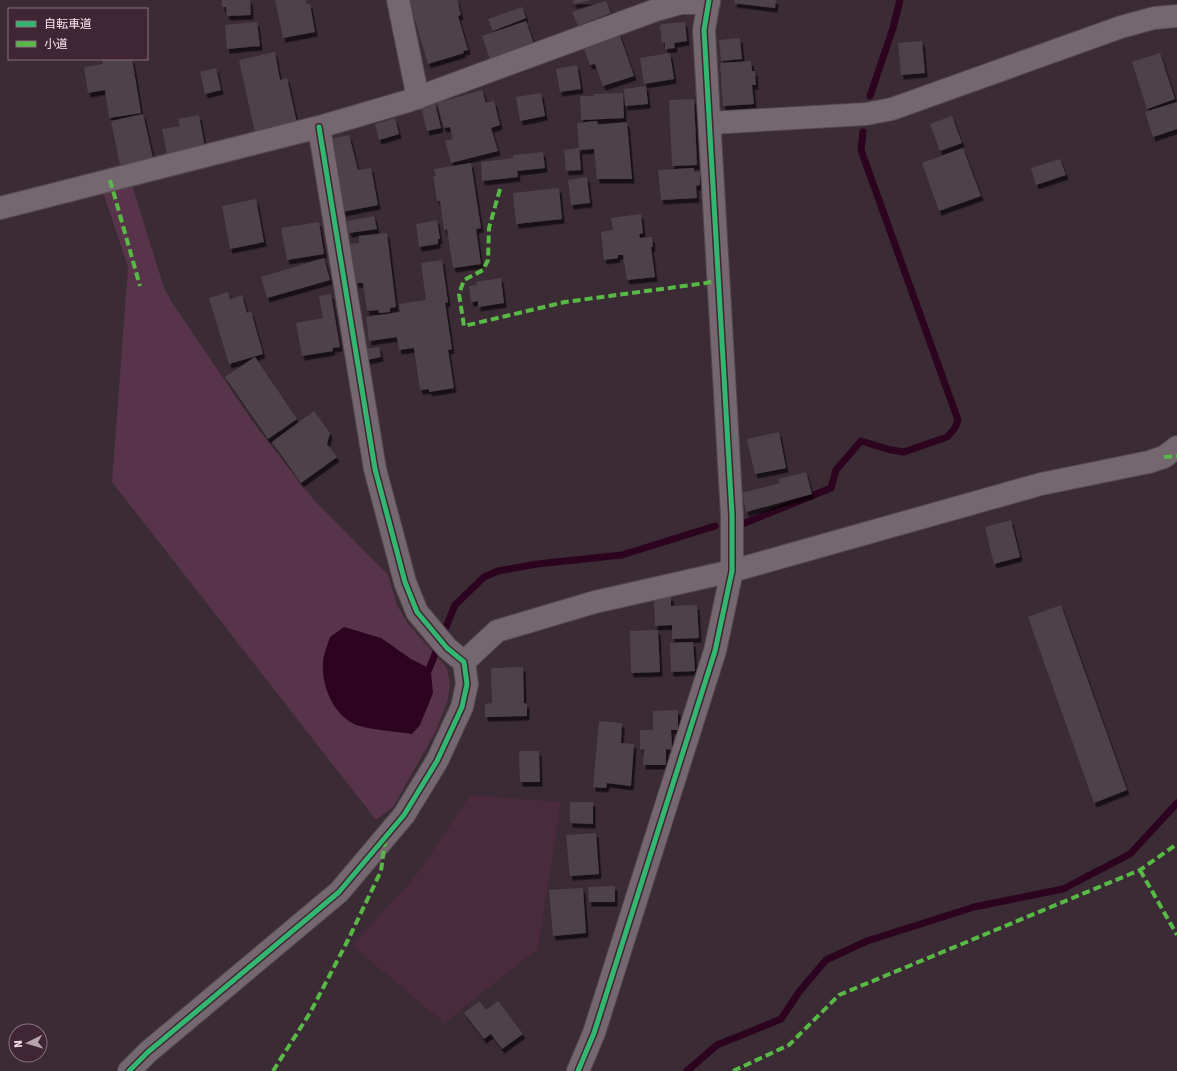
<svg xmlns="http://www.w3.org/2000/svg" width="1177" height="1071" viewBox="0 0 1177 1071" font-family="'Fira Sans','Noto Sans JP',sans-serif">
<defs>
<filter id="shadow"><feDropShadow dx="2.5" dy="4.5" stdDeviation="0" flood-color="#0009"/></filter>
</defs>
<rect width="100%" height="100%" fill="#3a2b34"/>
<path fill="#4a2a3d" d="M 470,795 L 561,802 L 538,949 L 444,1023 L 352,945 L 419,872 Z"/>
<path fill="#573449" d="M 132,185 L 164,288 L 173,304 L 253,422 L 313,499 L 388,575 L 397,605 L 408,624 L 447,668 L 450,682 L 448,699 L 436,731 L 393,807 L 376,820 L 112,482 L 128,267 L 103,192 Z"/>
<path fill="#2d041f" d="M 344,627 L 381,638 L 411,659 L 425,666 L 431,673 L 433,693 L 420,725 L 412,734 C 399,732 364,729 354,724 C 332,713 321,684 323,661 C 324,653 328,644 330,637 Z"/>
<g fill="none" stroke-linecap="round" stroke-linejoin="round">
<path stroke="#2d041f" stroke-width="7" d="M 870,96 L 893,28 L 900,0
M 745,523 L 831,488 L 836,470 L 861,441 L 891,450 L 904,452 L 947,437 L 955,428 L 958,420 L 861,150 L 863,132
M 423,677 L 427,674 L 455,605 L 484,577 L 498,571 L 537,564 L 622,555 L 715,526
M 687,1071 L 717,1045 L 781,1019 L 799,992 L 826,960 L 867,941 L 974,907 L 1063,889 L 1130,854 L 1177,803"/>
</g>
<path fill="#4e4249" filter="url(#shadow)" d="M 222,0 L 250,0 L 251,15 L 227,16 L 226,7 L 222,7 Z
M 275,0 L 306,0 L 307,4 L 310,4 L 315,32 L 283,38 Z
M 409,0 L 457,0 L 461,15 L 458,16 L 468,50 L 463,51 L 464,53 L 428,64 Z
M 573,0 L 589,0 L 589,1 L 574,4 Z
M 735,0 L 776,0 L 775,8 L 734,3 Z
M 606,1 L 611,13 L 578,26 L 572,12 Z
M 522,7 L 526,18 L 493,31 L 488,19 Z
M 526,21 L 534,44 L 490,59 L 482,36 Z
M 257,22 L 260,46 L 227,49 L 225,25 Z
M 685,22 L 687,41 L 674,43 L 675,48 L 665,49 L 665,43 L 662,43 L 660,26 L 662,24 Z
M 619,33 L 634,76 L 603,86 L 595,64 L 590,65 L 583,46 Z
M 740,38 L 742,59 L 721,61 L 719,40 Z
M 922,41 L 925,73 L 901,75 L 898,43 Z
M 275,52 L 280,80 L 287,78 L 297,123 L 255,133 L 239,60 Z
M 670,53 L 674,79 L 644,84 L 640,58 Z
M 1160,53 L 1175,99 L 1147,109 L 1132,62 Z
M 102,59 L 132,59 L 141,113 L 109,118 L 105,90 L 88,93 L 84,67 L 103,64 Z
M 751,61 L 752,71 L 755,71 L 756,85 L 752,85 L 754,104 L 723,106 L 720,63 Z
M 577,65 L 581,89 L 560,92 L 556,69 Z
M 216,68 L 221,90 L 205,94 L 200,72 Z
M 646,86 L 648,104 L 625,106 L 624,89 Z
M 482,90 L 486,103 L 494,101 L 500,125 L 491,128 L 498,151 L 451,163 L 445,141 L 453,139 L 450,127 L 444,128 L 437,103 Z
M 541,93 L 545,116 L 520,121 L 516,97 Z
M 623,93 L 624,118 L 581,120 L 580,96 L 594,96 L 593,94 Z
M 694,99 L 697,165 L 672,166 L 669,100 Z
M 1177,102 L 1177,129 L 1153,137 L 1145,112 Z
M 435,103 L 441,128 L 427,131 L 421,107 Z
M 143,114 L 153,158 L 120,165 L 111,121 Z
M 199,115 L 205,148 L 167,154 L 162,129 L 180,126 L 178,119 Z
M 952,116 L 962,143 L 940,151 L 930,124 Z
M 395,118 L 399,134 L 379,140 L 375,124 Z
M 597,121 L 598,125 L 627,122 L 632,179 L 597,179 L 594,149 L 579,150 L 577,123 Z
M 349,135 L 358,170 L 371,168 L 378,205 L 342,212 L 335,174 L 339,174 L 330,139 Z
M 579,148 L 581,170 L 566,171 L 564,150 Z
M 963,148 L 981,196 L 939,211 L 922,163 Z
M 543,152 L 545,168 L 517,171 L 518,177 L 482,181 L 481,162 L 513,158 L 513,155 Z
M 1060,159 L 1066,175 L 1036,185 L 1031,168 Z
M 471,163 L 481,228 L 476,229 L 481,264 L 453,268 L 447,229 L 444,230 L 440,201 L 437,201 L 433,176 L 436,176 L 434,169 Z
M 694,168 L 694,172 L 700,172 L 700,185 L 696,186 L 697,198 L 661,200 L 658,170 Z
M 587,177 L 590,203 L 571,205 L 568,180 Z
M 559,188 L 562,219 L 516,224 L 513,193 Z
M 256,199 L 264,242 L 230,249 L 222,206 Z
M 641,214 L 643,233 L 639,234 L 640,238 L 652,237 L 653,247 L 651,247 L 655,277 L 627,280 L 623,255 L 618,255 L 618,258 L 604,260 L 601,232 L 613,230 L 611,218 Z
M 374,216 L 377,229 L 349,233 L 347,221 Z
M 437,220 L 440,239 L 438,239 L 438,244 L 419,247 L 416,224 Z
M 319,222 L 324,254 L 287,260 L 281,228 Z
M 387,233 L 396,307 L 390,308 L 390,312 L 379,313 L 378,310 L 367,311 L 363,283 L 356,283 L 350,244 L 359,243 L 359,236 Z
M 324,258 L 330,280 L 267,298 L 261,277 Z
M 442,260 L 448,302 L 445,303 L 452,349 L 448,350 L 454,388 L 429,392 L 429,389 L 420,390 L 414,348 L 399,350 L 397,337 L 369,341 L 366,317 L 400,312 L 399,304 L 426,300 L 421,263 Z
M 501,278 L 504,303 L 478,307 L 478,301 L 471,302 L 469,286 L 477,285 L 476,282 Z
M 228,292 L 230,299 L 242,295 L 247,313 L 251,311 L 263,354 L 229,364 L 209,298 Z
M 331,294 L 340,347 L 332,348 L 333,351 L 302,356 L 296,323 L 323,318 L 319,296 Z
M 379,347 L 381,357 L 367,360 L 365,349 Z
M 255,357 L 297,419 L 268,439 L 225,377 Z
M 314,411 L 330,433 L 327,444 L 337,457 L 301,483 L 272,442 Z
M 779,432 L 786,468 L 755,474 L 747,439 Z
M 806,472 L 812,494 L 746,512 L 742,493 L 780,483 L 778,479 Z
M 1011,520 L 1020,557 L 994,564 L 985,527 Z
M 671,596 L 671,606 L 697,605 L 699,638 L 672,639 L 672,625 L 655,626 L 654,597 Z
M 1061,605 L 1127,790 L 1094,803 L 1028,617 Z
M 658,630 L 660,672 L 631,673 L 630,631 Z
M 693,642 L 695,671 L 671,672 L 670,643 Z
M 523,667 L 524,703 L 527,704 L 527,716 L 485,717 L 485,704 L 492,703 L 491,668 Z
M 678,710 L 678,730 L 671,730 L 672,750 L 666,749 L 666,765 L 643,765 L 644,749 L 640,750 L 640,730 L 653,730 L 653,711 Z
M 599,721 L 622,723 L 621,743 L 634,744 L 631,786 L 607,783 L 606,788 L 593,787 Z
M 519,751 L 539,751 L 540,782 L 520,782 Z
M 570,802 L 593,802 L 593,824 L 570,823 Z
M 596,833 L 599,874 L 570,876 L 566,835 Z
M 615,886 L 615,902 L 589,902 L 588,887 Z
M 583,888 L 586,933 L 553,936 L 549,890 Z
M 479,1001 L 486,1010 L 498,1001 L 523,1034 L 502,1049 L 491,1034 L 484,1039 L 464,1013 Z"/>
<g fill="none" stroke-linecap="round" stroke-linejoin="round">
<defs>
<path id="minor" d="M 398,0 L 418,98
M 710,123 L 866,114 L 892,109 L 1121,27 L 1154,18 L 1177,16
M 0,208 L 319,127 L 408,101 L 656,10 L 681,3 L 709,3
M 464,662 L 497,631 L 595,602 L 732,571 L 1041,484 L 1149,462 L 1164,457 L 1177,447
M 129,1071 L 148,1052 L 339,892 L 404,815 L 437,761 L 462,707 L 467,684 L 464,662 L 447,648 L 417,612 L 405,582 L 375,469 L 319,127
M 578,1071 L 594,1033 L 715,651 L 732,571 L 732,515 L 704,30 L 709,0"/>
</defs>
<use href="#minor" stroke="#54474e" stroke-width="24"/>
<use href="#minor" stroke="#74676f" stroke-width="22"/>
<path stroke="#58b947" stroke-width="4" stroke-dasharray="8 4" stroke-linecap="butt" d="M 110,180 L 140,286
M 500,189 L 489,228 L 488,260 L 483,270 L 464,280 L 459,294 L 464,326 L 565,302 L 706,283 L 718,280
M 1164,457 L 1177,456
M 1140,870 L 1177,935
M 273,1071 L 310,1013 L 348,940 L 381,871 L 385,840
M 733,1071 L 789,1045 L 839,995 L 1140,870 L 1177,844"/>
<defs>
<path id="cycleway" d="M 129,1071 L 148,1052 L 339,892 L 404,815 L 437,761 L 462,707 L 467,684 L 464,662 L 447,648 L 417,612 L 405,582 L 375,469 L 319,127
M 578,1071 L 594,1033 L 715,651 L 732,571 L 732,515 L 704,30 L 709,0"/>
</defs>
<use href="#cycleway" stroke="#402535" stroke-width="8"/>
<use href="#cycleway" stroke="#33b770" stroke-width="5"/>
</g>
<rect x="8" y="8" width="140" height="52" fill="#402535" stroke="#8a7280"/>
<rect x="16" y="21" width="20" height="6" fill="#33b770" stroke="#8a7280"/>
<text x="44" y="28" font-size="12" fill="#f9e6f0">自転車道</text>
<rect x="16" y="41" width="20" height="6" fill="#58b947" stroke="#8a7280"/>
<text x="44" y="48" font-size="12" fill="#f9e6f0">小道</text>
<g transform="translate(28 1043) rotate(265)"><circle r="19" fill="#402535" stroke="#8a7280"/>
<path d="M0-3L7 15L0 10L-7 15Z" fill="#b6a5ae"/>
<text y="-6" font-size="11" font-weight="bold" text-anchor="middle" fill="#f9e6f0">N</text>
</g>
</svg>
